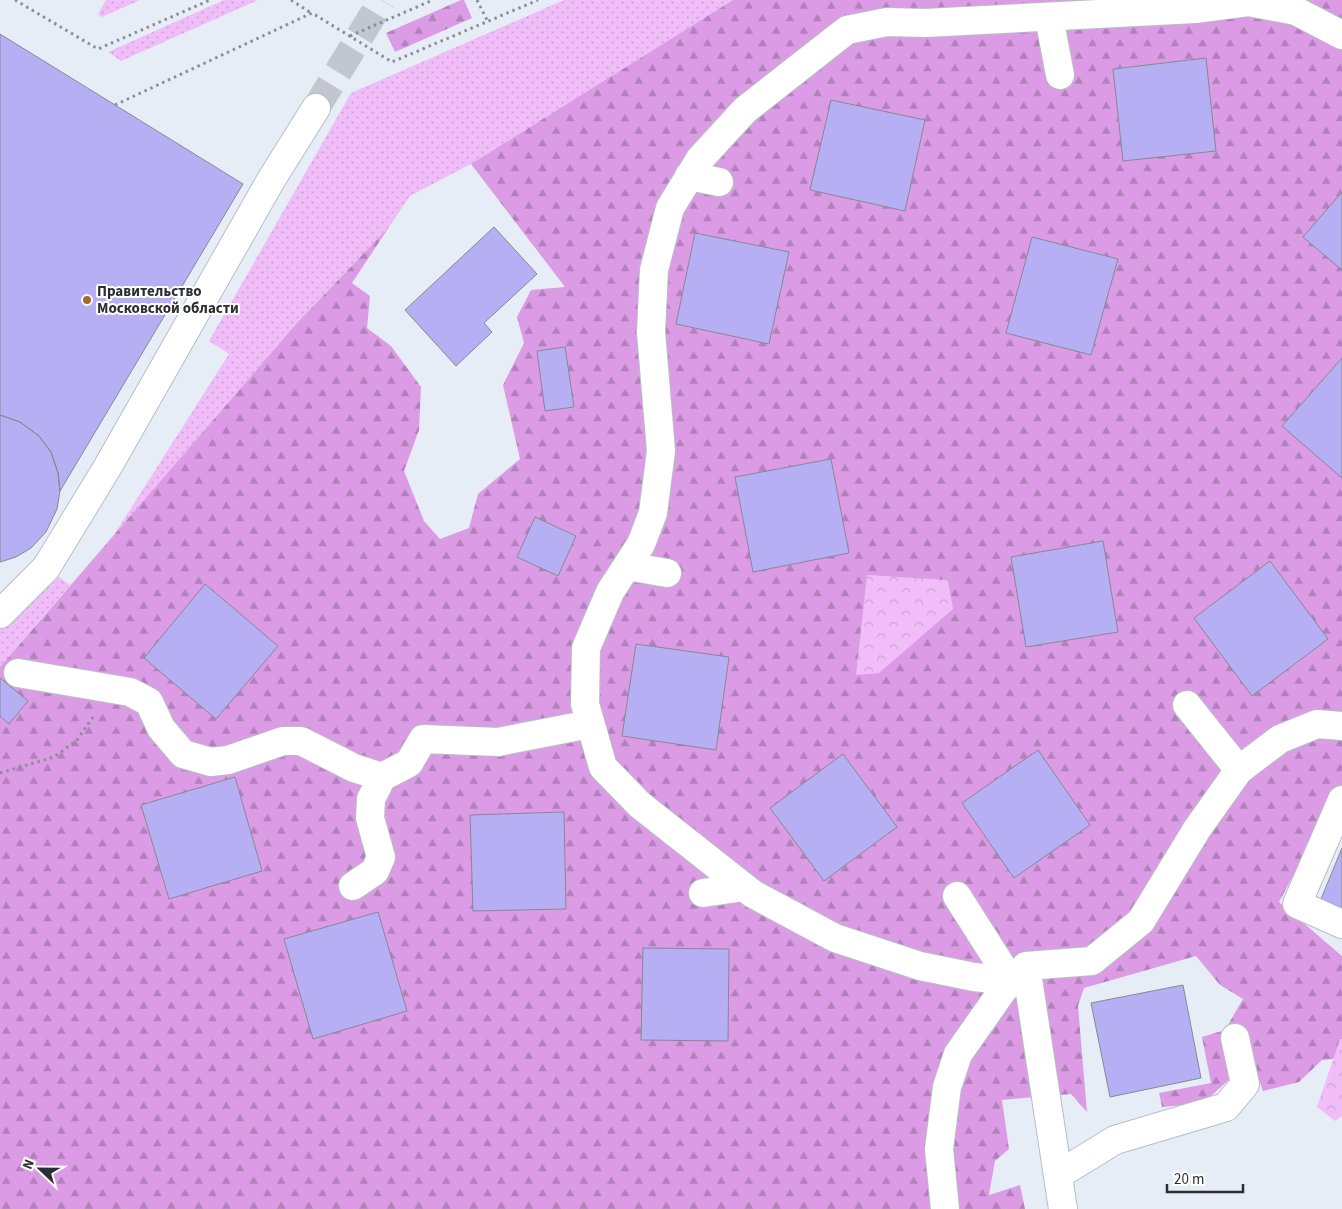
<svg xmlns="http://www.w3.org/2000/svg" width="1342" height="1209" viewBox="0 0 1342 1209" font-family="'Source Sans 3',sans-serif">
<defs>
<pattern id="grass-dots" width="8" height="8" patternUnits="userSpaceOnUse" patternTransform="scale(1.25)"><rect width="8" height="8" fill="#f0bdf8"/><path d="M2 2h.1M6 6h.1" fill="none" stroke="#cea3d5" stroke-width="1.8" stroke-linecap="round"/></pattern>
<pattern id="forest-firs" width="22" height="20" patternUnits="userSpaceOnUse" patternTransform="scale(1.25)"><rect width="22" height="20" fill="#db9ce5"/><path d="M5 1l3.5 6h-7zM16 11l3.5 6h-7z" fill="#b280ba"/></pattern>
<pattern id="park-crowns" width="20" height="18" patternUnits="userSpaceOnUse" patternTransform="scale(1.25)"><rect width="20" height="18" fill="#f0bdf8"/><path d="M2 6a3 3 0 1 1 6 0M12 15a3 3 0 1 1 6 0" fill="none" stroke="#cea3d5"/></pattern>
</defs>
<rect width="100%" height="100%" fill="#e7edf6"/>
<path fill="url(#grass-dots)" d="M 106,0 L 140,0 L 102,17 L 98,14 Z
M 224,0 L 258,0 L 121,61 L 108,52 Z
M 564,0 L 733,0 L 471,164 L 410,196 L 389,227 L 297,323 L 112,538 L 229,354 L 209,341 L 351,93 Z
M 59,577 L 70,585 L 0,667 L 0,627 Z"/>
<path fill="url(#forest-firs)" d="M 461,0 L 464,0 L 472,18 L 395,52 L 386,33 Z
M 733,0 L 1342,0 L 1342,811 L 1328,811 L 1279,902 L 1342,956 L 1342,1058 L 1322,1060 L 1299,1082 L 1263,1091 L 1250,1054 L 1231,1078 L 1203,1103 L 1162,1107 L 1159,1093 L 1211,1083 L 1202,1037 L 1225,1030 L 1243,999 L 1220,985 L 1196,956 L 1084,988 L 1078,1006 L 1087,1112 L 1071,1094 L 1002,1100 L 1009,1149 L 995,1161 L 989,1195 L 1020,1185 L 1025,1209 L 0,1209 L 0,667 L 297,323 L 389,227 L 352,283 L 370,296 L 367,328 L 391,346 L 421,387 L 419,430 L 404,471 L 424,521 L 440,539 L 469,528 L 478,494 L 520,459 L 503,385 L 524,343 L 517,317 L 531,290 L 565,287 L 471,164 Z"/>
<path fill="url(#park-crowns)" d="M 867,575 L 948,580 L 953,609 L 879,673 L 856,675 Z
M 1340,1039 L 1342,1039 L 1342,1116 L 1335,1121 L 1317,1107 Z"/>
<path fill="#b7aff4" stroke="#888891" d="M 0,34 L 243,184 L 60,491 L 58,473 L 51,452 L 39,436 L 20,422 L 0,415 Z
M 1206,58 L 1216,151 L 1123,161 L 1113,69 Z
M 831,100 L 925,120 L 905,211 L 810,190 Z
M 1342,192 L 1342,270 L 1303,237 Z
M 494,227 L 537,274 L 484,323 L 492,332 L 456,366 L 405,310 Z
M 695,233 L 789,252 L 769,344 L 676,324 Z
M 1032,237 L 1118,259 L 1091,355 L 1006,333 Z
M 565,347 L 574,407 L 545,411 L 537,351 Z
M 1342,358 L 1342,478 L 1282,426 Z
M 0,415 L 20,422 L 39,436 L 51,452 L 58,473 L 60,491 L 57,509 L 46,532 L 31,548 L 16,557 L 0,562 Z
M 831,459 L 849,553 L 753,572 L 735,477 Z
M 535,517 L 576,536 L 558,576 L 517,557 Z
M 1103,541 L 1118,632 L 1026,647 L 1011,557 Z
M 1270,561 L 1328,639 L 1252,696 L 1194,618 Z
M 205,584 L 278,646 L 216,719 L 144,658 Z
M 636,644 L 729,657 L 716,750 L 622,736 Z
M 0,678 L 28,701 L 9,724 L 0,716 Z
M 1038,750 L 1090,825 L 1014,878 L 962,803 Z
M 843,754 L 897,827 L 824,881 L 770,808 Z
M 235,777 L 262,871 L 169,899 L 141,805 Z
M 564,812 L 566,909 L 473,911 L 470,815 Z
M 1342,848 L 1342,908 L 1321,899 Z
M 378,912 L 407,1011 L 313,1039 L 284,939 Z
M 643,948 L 729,949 L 728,1041 L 641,1040 Z
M 1183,985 L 1201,1078 L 1110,1097 L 1091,1003 Z"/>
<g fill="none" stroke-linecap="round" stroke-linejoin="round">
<path stroke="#c2c7cf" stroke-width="28" stroke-dasharray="28 14" stroke-linecap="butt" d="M 316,108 L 382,0"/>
<defs>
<path id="minor" d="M 1049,17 L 1060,75
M 689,176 L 719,182
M 627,566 L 667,573
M 0,614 L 46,568 L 107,468 L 271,180 L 316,108
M 18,673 L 130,692 L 149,702 L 161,728 L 183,754 L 211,762 L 228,760 L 283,741 L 301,741 L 354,768 L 382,777 L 409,763 L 423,739 L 498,742 L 590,724
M 1187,705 L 1239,770
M 1342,800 L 1297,904 L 1342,924
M 353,886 L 375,871 L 381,857 L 370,818 L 371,799 L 382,777
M 703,893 L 744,887
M 957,896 L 1011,981
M 1026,966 L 1063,1209
M 1011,981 L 974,977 L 920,966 L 835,938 L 753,894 L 640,805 L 603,767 L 585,704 L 586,648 L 610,592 L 641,544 L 653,513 L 661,451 L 651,332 L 654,270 L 670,208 L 700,159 L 745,110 L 847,30 L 887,22 L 925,23 L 1195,9 L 1248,2 L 1296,11 L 1342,35
M 1058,1175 L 1115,1140 L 1226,1107 L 1245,1084 L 1235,1038
M 945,1209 L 939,1149 L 947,1087 L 958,1054 L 1003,990 L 1026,966 L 1092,961 L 1141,921 L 1197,829 L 1239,770 L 1280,739 L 1317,724 L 1342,726"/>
</defs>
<use href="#minor" stroke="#b8bec7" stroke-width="30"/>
<path stroke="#8b8f95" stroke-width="3" stroke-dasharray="2.5 4" stroke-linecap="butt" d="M 15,0 L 98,49 L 210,0
M 291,0 L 311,13
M 477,0 L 488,22
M 350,36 L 433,0
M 115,105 L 312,13 L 392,62 L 538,0
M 0,773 L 54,757 L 77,740 L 95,714"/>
<use href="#minor" stroke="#fff" stroke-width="28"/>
</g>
<circle fill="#a5682d" stroke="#fff" stroke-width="2" cx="87" cy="300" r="5"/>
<g text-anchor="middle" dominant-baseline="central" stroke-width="4" stroke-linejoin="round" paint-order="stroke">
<g font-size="15" font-weight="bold" fill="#2c2e31" stroke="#fff" text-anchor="start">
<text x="97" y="291">Правительство<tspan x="97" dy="17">Московской области</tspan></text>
</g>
</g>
<g transform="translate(40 1169) rotate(292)" stroke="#ffffff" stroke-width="4" paint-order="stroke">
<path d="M0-4L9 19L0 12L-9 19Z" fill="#2c2e31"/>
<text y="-8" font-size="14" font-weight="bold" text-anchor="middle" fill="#2c2e31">N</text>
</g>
<path d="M1167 1184v8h76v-8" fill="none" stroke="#2c2e31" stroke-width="2.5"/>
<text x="1174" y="1184" font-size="15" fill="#2c2e31" stroke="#ffffff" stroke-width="4" paint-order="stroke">20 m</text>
</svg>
